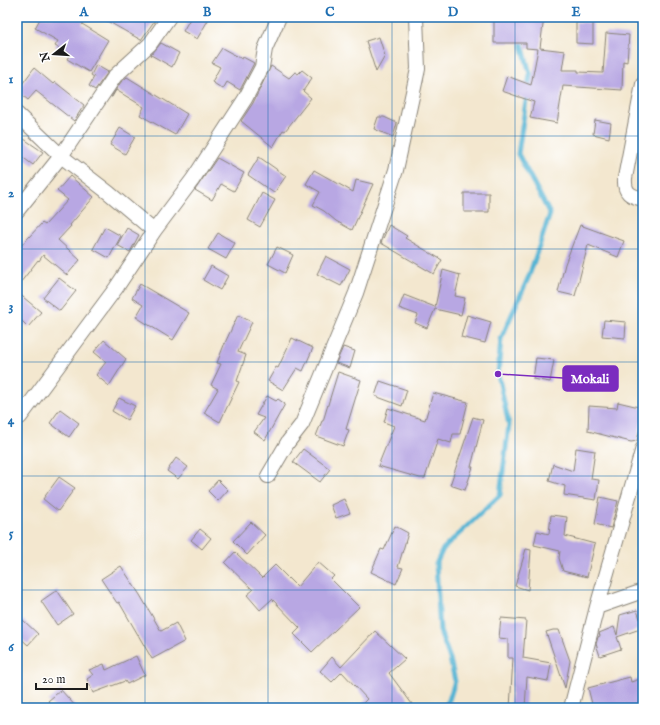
<svg xmlns="http://www.w3.org/2000/svg" width="660" height="725" viewBox="0 0 660 725" font-family="'IM FELL English',serif">
<rect width="100%" height="100%" fill="#fff"/>
<filter id="ink" filterUnits="userSpaceOnUse"><feTurbulence type="fractalNoise" baseFrequency=".025" numOctaves="2"/><feDisplacementMap in="SourceGraphic" scale="8" xChannelSelector="R" yChannelSelector="G"/><feConvolveMatrix kernelMatrix="1 2 1 2 8 2 1 2 1" color-interpolation-filters="sRGB"/></filter>
<filter id="wash" filterUnits="userSpaceOnUse"><feTurbulence type="fractalNoise" baseFrequency=".012" numOctaves="4" result="noise"/><feDisplacementMap in="SourceGraphic" scale="16" xChannelSelector="R" yChannelSelector="G"/><feGaussianBlur stdDeviation="0.9" result="paint"/><feColorMatrix in="noise" values="0 0 0 0 0 0 0 0 0 0 0 0 0 0 0 0 0 1.4 0 .05"/><feComposite in="paint" operator="in"/></filter>
<g filter="url(#wash)">
<rect width="100%" height="100%" fill="#f3e7cf"/>
<g fill="none" stroke-linecap="round" stroke-linejoin="round">
<path stroke="#54b4d3" stroke-width="5" d="M 444,708 L 449,700 L 455,681 L 450,659 L 440,631 L 436,564 L 443,549 L 500,495 L 509,425 L 498,374 L 501,339 L 529,276 L 550,214 L 518,154 L 530,74 L 520,37"/>
</g>
<g id="blocks">
<path fill="#b8a7e3" d="M 41,17 L 86,17 L 82,24 L 108,40 L 89,72 L 67,59 L 70,54 L 55,46 L 58,41 L 35,28 Z
M 100,17 L 157,17 L 141,40 Z
M 191,17 L 210,17 L 197,39 L 183,31 Z
M 494,17 L 544,17 L 540,48 L 565,51 L 562,70 L 578,70 L 578,72 L 603,73 L 606,33 L 629,35 L 627,62 L 623,61 L 622,90 L 563,86 L 557,123 L 530,118 L 534,102 L 502,91 L 507,76 L 531,85 L 538,49 L 526,48 L 526,43 L 494,43 Z
M 576,22 L 593,23 L 593,44 L 576,43 Z
M 379,37 L 385,56 L 376,72 L 366,41 Z
M 161,43 L 179,53 L 172,67 L 151,55 Z
M 222,48 L 242,59 L 243,57 L 254,63 L 240,90 L 227,82 L 223,89 L 212,82 L 220,67 L 212,63 Z
M 96,65 L 108,72 L 95,90 L 89,86 L 94,77 L 91,75 Z
M 271,66 L 289,78 L 295,72 L 298,74 L 302,70 L 312,78 L 303,91 L 311,98 L 285,131 L 283,130 L 273,147 L 241,121 L 253,103 Z
M 34,68 L 53,84 L 55,82 L 84,105 L 74,121 L 36,91 L 28,100 L 17,91 Z
M 127,77 L 187,114 L 175,135 L 140,115 L 144,107 L 116,90 L 112,97 L 111,97 L 121,82 Z
M 378,117 L 384,117 L 397,123 L 393,137 L 374,129 Z
M 595,120 L 611,123 L 609,138 L 593,134 Z
M 120,128 L 135,137 L 125,154 L 110,145 Z
M 24,139 L 43,152 L 33,165 L 17,153 L 17,148 Z
M 259,157 L 286,176 L 274,193 L 248,175 Z
M 217,158 L 244,173 L 234,191 L 221,184 L 212,200 L 195,190 Z
M 314,170 L 353,192 L 356,180 L 373,184 L 352,230 L 336,221 L 324,211 L 313,205 L 320,192 L 306,184 Z
M 70,176 L 94,197 L 70,225 L 71,226 L 58,240 L 80,260 L 67,275 L 43,255 L 39,261 L 38,260 L 17,287 L 17,250 L 42,223 L 45,225 L 68,200 L 57,191 Z
M 262,193 L 275,200 L 260,227 L 248,220 Z
M 464,193 L 489,193 L 489,212 L 464,212 Z
M 389,225 L 407,236 L 405,238 L 442,260 L 434,274 L 381,243 Z
M 580,225 L 624,241 L 618,257 L 588,245 L 575,296 L 558,292 L 565,264 Z
M 105,227 L 121,236 L 109,258 L 93,249 Z
M 127,228 L 139,235 L 130,252 L 117,245 Z
M 218,233 L 235,243 L 226,259 L 208,249 Z
M 277,247 L 293,255 L 285,273 L 268,264 Z
M 326,256 L 350,269 L 341,286 L 317,274 Z
M 211,266 L 228,276 L 220,290 L 203,280 Z
M 443,270 L 460,275 L 455,296 L 465,298 L 461,315 L 435,309 L 427,328 L 415,323 L 418,315 L 399,308 L 404,295 L 435,307 Z
M 59,278 L 76,291 L 60,311 L 43,298 Z
M 140,284 L 189,313 L 173,340 L 136,317 L 143,305 L 132,298 Z
M 17,292 L 41,312 L 28,327 L 17,316 Z
M 238,315 L 252,322 L 238,352 L 246,355 L 237,381 L 239,382 L 220,422 L 204,413 L 218,389 L 211,385 L 221,364 L 217,363 L 224,345 Z
M 467,315 L 491,322 L 485,343 L 461,337 Z
M 604,320 L 626,322 L 625,338 L 602,336 Z
M 292,338 L 313,348 L 303,371 L 297,368 L 283,390 L 268,381 L 276,367 L 278,368 Z
M 104,340 L 126,359 L 109,386 L 96,375 L 106,362 L 94,352 Z
M 343,347 L 355,351 L 350,368 L 336,363 Z
M 536,358 L 554,360 L 550,382 L 533,379 Z
M 338,372 L 361,380 L 346,429 L 349,430 L 343,446 L 316,436 L 322,421 L 323,421 Z
M 380,381 L 407,390 L 402,406 L 375,396 Z
M 433,393 L 468,402 L 460,434 L 453,434 L 451,443 L 438,439 L 425,478 L 420,478 L 378,466 L 394,426 L 384,422 L 388,408 L 425,420 Z
M 267,396 L 276,401 L 278,399 L 285,404 L 265,440 L 254,432 L 264,418 L 256,415 Z
M 119,398 L 135,406 L 127,420 L 112,411 Z
M 618,402 L 643,408 L 643,415 L 637,441 L 631,442 L 588,431 L 589,406 L 617,408 Z
M 60,409 L 79,423 L 69,437 L 50,423 Z
M 473,417 L 483,420 L 471,467 L 473,467 L 465,490 L 450,485 Z
M 576,448 L 595,451 L 591,479 L 599,480 L 596,500 L 564,495 L 565,486 L 549,481 L 553,464 L 573,471 Z
M 303,449 L 330,469 L 320,482 L 293,462 Z
M 176,458 L 188,467 L 178,479 L 167,471 Z
M 59,477 L 75,488 L 58,511 L 43,499 Z
M 218,480 L 228,490 L 218,501 L 208,491 Z
M 600,497 L 618,501 L 611,528 L 595,524 Z
M 344,499 L 350,513 L 336,518 L 331,505 Z
M 551,515 L 567,517 L 565,536 L 595,544 L 587,577 L 563,571 L 559,558 L 560,551 L 534,545 L 537,531 L 549,534 Z
M 251,522 L 265,535 L 247,555 L 233,541 Z
M 395,526 L 408,533 L 398,567 L 403,568 L 396,584 L 371,572 L 381,549 L 384,550 Z
M 200,529 L 211,538 L 202,549 L 191,540 Z
M 526,549 L 531,550 L 528,590 L 515,586 Z
M 235,552 L 262,578 L 275,565 L 297,587 L 318,562 L 334,576 L 331,579 L 359,607 L 312,652 L 294,634 L 300,628 L 272,599 L 260,610 L 247,595 L 253,590 L 225,563 Z
M 121,566 L 140,595 L 161,631 L 176,623 L 185,641 L 152,659 L 119,602 L 117,603 L 101,579 Z
M 57,590 L 73,614 L 57,625 L 41,601 Z
M 637,610 L 643,628 L 617,637 L 621,649 L 600,656 L 596,644 L 598,637 L 600,636 L 599,633 L 614,627 L 617,635 L 620,615 Z
M 501,618 L 526,620 L 523,658 L 551,663 L 548,681 L 527,677 L 525,708 L 510,708 L 513,658 L 508,658 L 508,639 L 499,638 Z
M 23,620 L 38,634 L 28,645 L 17,635 L 17,627 Z
M 553,630 L 559,630 L 570,661 L 565,688 L 546,632 Z
M 375,631 L 405,659 L 389,673 L 415,708 L 358,708 L 367,699 L 342,672 L 332,682 L 320,671 L 332,657 L 341,667 Z
M 136,656 L 145,675 L 127,684 L 125,681 L 93,693 L 87,679 L 93,675 L 89,670 L 104,664 L 106,670 Z
M 630,677 L 631,682 L 643,678 L 643,708 L 593,708 L 588,688 Z
M 61,690 L 77,708 L 55,708 L 48,701 Z"/>
</g>
</g>
<g filter="url(#ink)">
<use href="#blocks" fill-opacity="0" stroke="#888276" stroke-width="1"/>
<g fill="none" stroke-linecap="round" stroke-linejoin="round">
<defs>
<path id="minor" d="M 643,84 L 625,178 C 624,193 630,196 643,199
M 17,114 L 61,156 L 109,193 L 154,231
M 17,211 L 61,156 L 115,76 L 150,44 L 169,17
M 17,418 L 20,417 L 116,288 L 154,231 L 193,179 L 245,99 L 262,67 L 265,49 L 279,17
M 268,476 L 288,442 L 302,424 L 356,293 L 396,170 L 418,69 L 416,17
M 597,607 L 643,591
M 571,708 L 597,607 L 643,448"/>
</defs>
<use href="#minor" stroke="#888276" stroke-width="16"/>
<use href="#minor" stroke="#fff" stroke-width="14"/>
</g>
</g>
<path fill="none" stroke="#1f6fb2" stroke-width="1" stroke-opacity="0.55" d="M 145,17 L 145,708M 268,17 L 268,708M 392,17 L 392,708M 515,17 L 515,708M 17,136 L 643,136M 17,249 L 643,249M 17,362 L 643,362M 17,476 L 643,476M 17,590 L 643,590"/>
<path fill="none" stroke="#7b2cbf" stroke-width="1.5" d="M498 374L563 378"/>
<circle fill="#7b2cbf" stroke="#fff" stroke-width="1.5" cx="498" cy="374" r="4"/>
<rect fill="#7b2cbf" stroke="#7b2cbf" stroke-width="1.5" x="563" y="366" width="55" height="25" rx="4"/>
<g font-size="13" text-anchor="middle" font-weight="bold" fill="#fff">
<text x="590" y="383">Mokali</text>
</g>
<rect width="660" height="725" fill="none" stroke="#fff" stroke-width="44"/>
<g transform="translate(54 54) rotate(253)" stroke="#ffffff" stroke-width="3" paint-order="stroke">
<path d="M0-3L7 15L0 10L-7 15Z" fill="#1c1c1c"/>
<text y="-6" font-size="11" font-weight="bold" text-anchor="middle" fill="#1c1c1c">N</text>
</g>
<path d="M36 683v6h51v-6" fill="none" stroke="#1c1c1c" stroke-width="2"/>
<text x="42" y="683" font-size="12" fill="#1c1c1c" stroke="#ffffff" stroke-width="3" paint-order="stroke">20 m</text>
<rect x="22" y="22" width="616" height="681" fill="none" stroke="#1f6fb2" stroke-width="1.5"/>
<g font-size="13" text-anchor="middle" font-weight="bold" fill="#1f6fb2">
<text x="84" y="16">A</text>
<text x="207" y="16">B</text>
<text x="330" y="16">C</text>
<text x="453" y="16">D</text>
<text x="576" y="16">E</text>
<text x="11" y="83">1</text>
<text x="11" y="197">2</text>
<text x="11" y="310">3</text>
<text x="11" y="424">4</text>
<text x="11" y="537">5</text>
<text x="11" y="651">6</text>
</g>
</svg>
